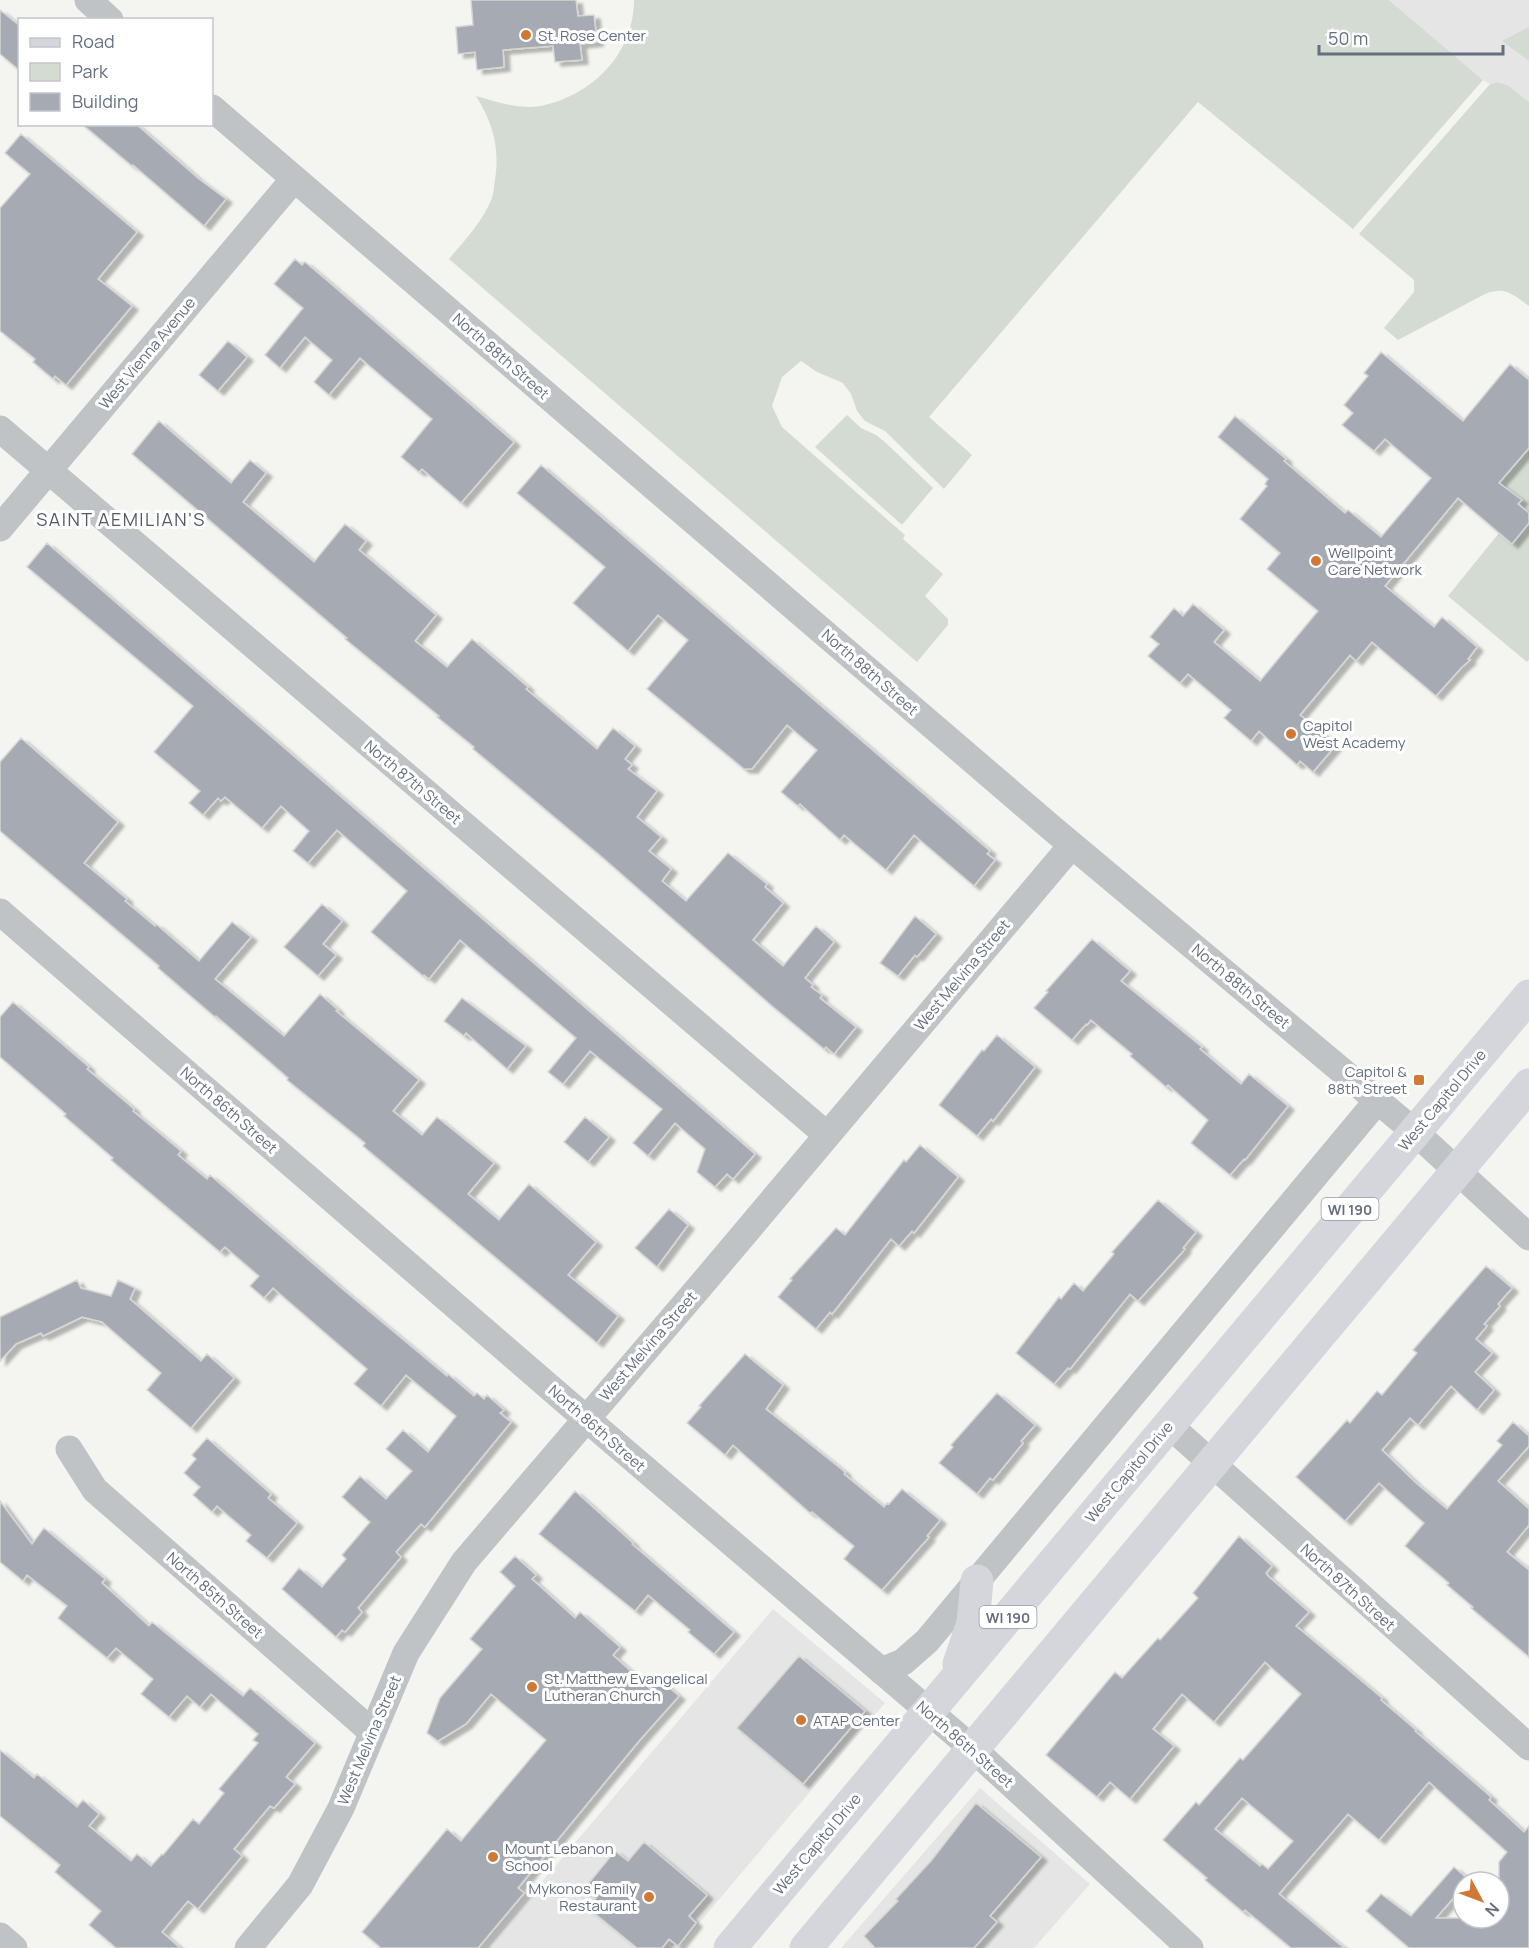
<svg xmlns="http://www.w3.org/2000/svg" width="1529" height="1948" viewBox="0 0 1529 1948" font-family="Manrope,sans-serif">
<defs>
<filter id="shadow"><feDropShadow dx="6" dy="4" stdDeviation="1.5" flood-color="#0004"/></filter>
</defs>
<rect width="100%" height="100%" fill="#f4f4f1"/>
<path fill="#e4e5e4" d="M 1389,0 L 1529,0 L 1529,102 L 1509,86 L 1498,82 L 1490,84 L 1483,80 Z
M 773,1609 L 885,1703 L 678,1948 L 486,1948 Z
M 980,1788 L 1090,1884 L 1034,1948 L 841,1948 Z"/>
<path fill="#d4dbd3" d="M 634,0 L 1389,0 L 1483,80 L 1353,229 L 1198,102 L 929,417 L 972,455 L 944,489 L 885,431 L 865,421 L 857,411 L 851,394 L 843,383 L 817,372 L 801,361 L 782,377 L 772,406 L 782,427 L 898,529 L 905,535 L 903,539 L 943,574 L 925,596 L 948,619 L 948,625 L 917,662 L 449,259 C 465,240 483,221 492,198 C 494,192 494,185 495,180 C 500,148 493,123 476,96 C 496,102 524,111 545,105 C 595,93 634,52 634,0 Z
M 1529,27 L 1529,61 L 1502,41 Z
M 1498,82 L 1509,86 L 1529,102 L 1529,306 C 1512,294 1505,286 1485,294 L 1398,340 L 1384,328 L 1414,292 L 1414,280 L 1359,234 L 1490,84 Z
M 847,415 L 861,428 L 876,435 L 886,443 L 933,488 L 902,525 L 815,447 Z
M 1528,449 L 1529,451 L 1529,513 L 1518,504 L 1521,501 L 1499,483 Z
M 1529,523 L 1529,660 L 1527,662 L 1448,596 L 1499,533 L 1512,544 Z"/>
<path fill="#a6abb3" stroke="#d5d6d4" stroke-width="1.5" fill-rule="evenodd" filter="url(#shadow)" d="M 471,0 L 576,0 L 578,16 L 594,15 L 597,42 L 580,44 L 582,60 L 555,62 L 553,46 L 503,50 L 504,67 L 477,70 L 475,52 L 458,54 L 456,27 L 473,25 Z
M 0,10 L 20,26 L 20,71 L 0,54 Z
M 82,124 L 136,124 L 199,179 L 226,199 L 204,226 L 133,165 L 132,166 Z
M 21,134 L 137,232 L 98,279 L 132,306 L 66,385 L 55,376 L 53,379 L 33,362 L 35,359 L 0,331 L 0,208 L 30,174 L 5,153 Z
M 295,259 L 302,265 L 305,262 L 323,277 L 514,442 L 461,503 L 422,469 L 419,472 L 401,457 L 432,419 L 360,358 L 329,395 L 314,382 L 332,360 L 305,337 L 280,368 L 265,355 L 303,308 L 274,284 Z
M 228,341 L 247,357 L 218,391 L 199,375 Z
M 1381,352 L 1463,421 L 1510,364 L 1529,380 L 1529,448 L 1499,483 L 1522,500 L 1518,504 L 1529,513 L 1529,523 L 1512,544 L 1458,498 L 1385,586 L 1434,627 L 1442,617 L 1477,647 L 1468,659 L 1470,660 L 1461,668 L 1436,696 L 1372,642 L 1356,661 L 1350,655 L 1300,715 L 1336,745 L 1313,772 L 1300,761 L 1297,765 L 1259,731 L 1251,741 L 1224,718 L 1231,710 L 1188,674 L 1180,683 L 1148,656 L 1159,644 L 1150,637 L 1174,608 L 1183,616 L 1193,604 L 1224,630 L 1214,642 L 1260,681 L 1318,611 L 1267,569 L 1280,553 L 1240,519 L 1267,486 L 1265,484 L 1268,479 L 1218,437 L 1235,416 L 1286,459 L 1284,461 L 1345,513 L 1348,510 L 1381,537 L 1431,478 L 1385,439 L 1374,451 L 1342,425 L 1353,413 L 1344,405 L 1368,376 L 1364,373 Z
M 159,421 L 231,483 L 250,460 L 266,473 L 243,502 L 314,562 L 345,524 L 366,541 L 359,550 L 436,615 L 415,641 L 447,667 L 472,639 L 528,687 L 526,689 L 597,749 L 613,728 L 635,746 L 625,759 L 632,765 L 628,769 L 657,791 L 637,817 L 661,837 L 649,851 L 671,869 L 662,881 L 686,901 L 728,853 L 767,884 L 765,887 L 783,903 L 753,940 L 783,966 L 816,926 L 834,942 L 805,978 L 813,985 L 811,987 L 822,995 L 820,998 L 856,1027 L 834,1054 L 826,1047 L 824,1049 L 772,1006 L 602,857 L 473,749 L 474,747 L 437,717 L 439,716 L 345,639 L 347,638 L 132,454 Z
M 541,465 L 990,851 L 987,854 L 995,860 L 974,886 L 914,835 L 886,870 L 844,835 L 840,840 L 800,804 L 798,806 L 781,792 L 817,750 L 787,725 L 752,769 L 744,769 L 647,689 L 688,640 L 658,615 L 628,651 L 573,603 L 605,567 L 517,493 Z
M 47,543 L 755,1154 L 733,1179 L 727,1174 L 715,1187 L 697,1172 L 705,1149 L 675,1123 L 648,1156 L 633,1143 L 662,1109 L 590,1051 L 563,1084 L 548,1072 L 576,1038 L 460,940 L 429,979 L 424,975 L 423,976 L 371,932 L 407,891 L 337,830 L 308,863 L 293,851 L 309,831 L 281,806 L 262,828 L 225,797 L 221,801 L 218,798 L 203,815 L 189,803 L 200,791 L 154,752 L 193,706 L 27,567 Z
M 21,738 L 118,822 L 84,863 L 127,899 L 125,901 L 155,926 L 156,924 L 199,961 L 232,922 L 251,937 L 215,979 L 284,1036 L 320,994 L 338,1010 L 336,1011 L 419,1080 L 393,1111 L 422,1135 L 437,1117 L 494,1163 L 468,1194 L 499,1220 L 529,1184 L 596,1242 L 568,1275 L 618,1316 L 597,1343 L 363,1146 L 365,1143 L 287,1080 L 288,1078 L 264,1057 L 216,1016 L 215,1017 L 158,968 L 159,966 L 0,831 L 0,762 Z
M 322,904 L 342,921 L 323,944 L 336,955 L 318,976 L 284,947 Z
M 915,916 L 936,934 L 917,957 L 915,955 L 898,976 L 880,963 Z
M 1092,939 L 1130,971 L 1121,981 L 1202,1047 L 1200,1049 L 1241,1084 L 1249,1074 L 1288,1106 L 1245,1160 L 1244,1159 L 1230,1175 L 1191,1143 L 1208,1120 L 1168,1085 L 1166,1087 L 1130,1056 L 1132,1054 L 1091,1020 L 1087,1025 L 1086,1024 L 1072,1040 L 1034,1008 L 1048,992 L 1046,991 Z
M 462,998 L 526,1046 L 507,1069 L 466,1033 L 464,1036 L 444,1021 Z
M 13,1002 L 89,1067 L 87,1069 L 134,1109 L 133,1111 L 181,1151 L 178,1155 L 207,1179 L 210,1175 L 346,1292 L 447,1376 L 448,1374 L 474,1396 L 477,1393 L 484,1399 L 487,1395 L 504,1410 L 500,1413 L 511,1422 L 425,1527 L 421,1524 L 396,1552 L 401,1557 L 358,1608 L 362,1612 L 345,1632 L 342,1630 L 336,1637 L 282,1589 L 299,1568 L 322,1587 L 346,1559 L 342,1555 L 370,1522 L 342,1497 L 360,1476 L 386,1499 L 412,1471 L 386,1449 L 403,1430 L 428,1452 L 456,1416 L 406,1375 L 381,1406 L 354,1384 L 367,1369 L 273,1288 L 264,1298 L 250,1286 L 259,1276 L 225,1247 L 220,1252 L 111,1160 L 113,1158 L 64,1116 L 66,1114 L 0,1057 L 0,1017 Z
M 997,1035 L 1035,1067 L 993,1121 L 991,1119 L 977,1136 L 939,1105 L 982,1050 L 984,1051 Z
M 585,1117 L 609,1137 L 588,1162 L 564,1142 Z
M 920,1145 L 958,1177 L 914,1233 L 912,1231 L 899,1246 L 891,1239 L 832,1314 L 830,1312 L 816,1329 L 778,1297 L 792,1280 L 790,1279 L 836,1228 L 845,1235 L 904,1160 L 906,1162 Z
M 1158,1200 L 1196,1232 L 1183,1248 L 1185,1249 L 1138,1301 L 1130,1294 L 1070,1369 L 1068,1368 L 1054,1384 L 1016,1353 L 1059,1297 L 1061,1299 L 1074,1283 L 1083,1291 L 1114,1254 L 1112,1252 Z
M 669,1209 L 688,1225 L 657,1267 L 635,1248 Z
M 1486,1266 L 1512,1288 L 1498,1304 L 1500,1306 L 1484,1324 L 1487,1326 L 1476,1339 L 1492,1353 L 1475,1372 L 1494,1390 L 1477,1410 L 1451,1386 L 1418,1425 L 1410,1418 L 1382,1450 L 1416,1483 L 1447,1509 L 1502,1445 L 1497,1441 L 1513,1422 L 1529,1436 L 1529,1446 L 1498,1481 L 1529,1509 L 1529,1525 L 1507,1552 L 1529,1570 L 1529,1657 L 1471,1608 L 1473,1607 L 1447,1585 L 1449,1583 L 1405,1546 L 1424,1523 L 1379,1483 L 1345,1521 L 1296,1477 L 1347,1420 L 1350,1423 L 1377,1391 L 1382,1395 L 1417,1353 L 1413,1350 Z
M 77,1280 L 81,1288 L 111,1296 L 118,1280 L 135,1288 L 130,1299 L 201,1361 L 207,1354 L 234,1378 L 191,1428 L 147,1390 L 161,1373 L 102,1322 L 82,1317 L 43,1336 L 41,1333 L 16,1344 L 0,1361 L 0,1317 Z
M 745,1354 L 783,1385 L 766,1409 L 845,1472 L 844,1474 L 884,1507 L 887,1503 L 889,1504 L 902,1489 L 940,1520 L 927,1536 L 929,1537 L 882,1590 L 844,1559 L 854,1546 L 812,1512 L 810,1513 L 733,1445 L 725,1455 L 687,1423 L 701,1407 L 699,1406 Z
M 997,1393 L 1035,1425 L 1021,1441 L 1023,1443 L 993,1480 L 990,1478 L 977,1494 L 939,1463 L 953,1447 L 951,1445 Z
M 207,1438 L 271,1494 L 268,1498 L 297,1523 L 267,1558 L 246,1541 L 251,1535 L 217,1506 L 212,1512 L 193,1495 L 200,1487 L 184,1473 L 196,1459 L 192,1455 Z
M 575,1491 L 633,1543 L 632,1544 L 734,1632 L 714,1654 L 688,1632 L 690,1630 L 648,1595 L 635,1611 L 539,1534 Z
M 0,1501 L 32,1544 L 44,1528 L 105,1579 L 102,1583 L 149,1626 L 152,1622 L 243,1696 L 250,1688 L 315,1743 L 286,1777 L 295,1784 L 274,1808 L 270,1806 L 234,1849 L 242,1856 L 198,1909 L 188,1901 L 162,1932 L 180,1948 L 116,1948 L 89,1925 L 101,1911 L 55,1872 L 60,1865 L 0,1816 L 0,1750 L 34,1778 L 37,1774 L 77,1807 L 83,1800 L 99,1814 L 89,1826 L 131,1861 L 137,1854 L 151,1866 L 162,1854 L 163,1855 L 193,1819 L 199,1824 L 224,1793 L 219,1789 L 258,1743 L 253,1740 L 258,1734 L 211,1694 L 200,1707 L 187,1696 L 169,1717 L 141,1694 L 153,1679 L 116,1648 L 107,1658 L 58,1618 L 67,1606 L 27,1575 L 23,1581 L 0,1562 Z
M 1239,1536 L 1272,1566 L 1266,1573 L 1268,1576 L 1309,1612 L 1296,1626 L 1382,1698 L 1381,1700 L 1416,1730 L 1415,1731 L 1491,1797 L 1489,1800 L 1524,1832 L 1529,1826 L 1529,1948 L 1409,1948 L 1366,1911 L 1381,1894 L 1411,1916 L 1454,1867 L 1469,1880 L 1463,1882 L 1463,1887 L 1436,1918 L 1499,1918 L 1499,1862 L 1507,1852 L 1429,1782 L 1379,1840 L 1348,1814 L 1279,1894 L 1344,1948 L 1291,1948 L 1245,1910 L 1243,1912 L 1205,1880 L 1207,1878 L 1163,1840 L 1196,1802 L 1199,1805 L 1240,1758 L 1243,1760 L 1301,1694 L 1265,1662 L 1214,1722 L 1182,1694 L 1153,1729 L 1174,1746 L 1130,1799 L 1110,1782 L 1097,1797 L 1046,1755 L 1115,1672 L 1122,1678 L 1158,1638 L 1160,1640 L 1198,1598 L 1193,1593 ZM 1242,1798 L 1293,1841 L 1268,1869 L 1262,1864 L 1260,1866 L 1215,1829 Z
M 515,1556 L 536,1575 L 532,1579 L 575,1618 L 580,1612 L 620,1647 L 613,1655 L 650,1689 L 659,1679 L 679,1696 L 639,1741 L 518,1888 L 524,1893 L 478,1948 L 381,1948 L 362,1932 L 447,1829 L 461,1841 L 546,1740 L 491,1694 L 466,1724 L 438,1741 L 427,1733 L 440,1698 L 482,1649 L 470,1639 L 515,1586 L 500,1572 Z
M 799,1656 L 865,1711 L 803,1784 L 737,1728 Z
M 976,1803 L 1041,1857 L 990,1916 L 997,1922 L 974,1948 L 875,1948 L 864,1936 L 898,1901 L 896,1899 L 931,1861 Z
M 644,1842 L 707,1895 L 689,1916 L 696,1923 L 678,1946 L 669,1939 L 662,1948 L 637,1948 L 588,1908 L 596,1898 L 584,1889 L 615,1851 L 628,1861 Z"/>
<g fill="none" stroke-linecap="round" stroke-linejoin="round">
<path stroke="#c0c3c6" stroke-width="27" d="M 88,0 L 110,20
M 212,108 L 1054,830 L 1415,1132 L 1529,1237
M 0,429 L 827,1135
M 0,528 L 294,179
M 0,912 L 569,1404 L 973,1749 L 1190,1948
M 1169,1425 L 1529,1747
M 69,1449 L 95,1490 L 371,1731
M 881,1671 L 903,1662 L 927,1641 L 1378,1100
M 0,1936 L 14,1948
M 248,1948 L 300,1885 L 341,1808 L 406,1653 L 464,1562 L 702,1284 L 1072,845"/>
<path stroke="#d4d6db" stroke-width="33" d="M 959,1664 L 973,1623 L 977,1581
M 730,1948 L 1529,996
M 806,1948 L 1529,1085"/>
</g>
<g fill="#d07835" stroke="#fff" stroke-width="2">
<circle cx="526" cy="35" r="6"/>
<circle cx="1316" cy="561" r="6"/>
<circle cx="1291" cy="734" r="6"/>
<rect x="1413" y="1074" width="12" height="12" rx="3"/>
<circle cx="532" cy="1687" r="6"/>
<circle cx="801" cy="1720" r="6"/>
<circle cx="493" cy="1857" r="6"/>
<circle cx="649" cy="1897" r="6"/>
</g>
<g text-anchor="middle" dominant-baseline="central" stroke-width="6" stroke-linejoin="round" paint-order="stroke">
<g fill="#fff" stroke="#949aa5" stroke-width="1.5">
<rect x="1321.5" y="1198" width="57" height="22" rx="4.5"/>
<rect x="979.5" y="1606" width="57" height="22" rx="4.5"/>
</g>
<g font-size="14" font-weight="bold" fill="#666f7f">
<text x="1350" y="1209">WI 190</text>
<text x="1008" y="1617">WI 190</text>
</g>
<g font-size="15" fill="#666f7f" stroke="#fff" text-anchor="start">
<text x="538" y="35">St. Rose Center</text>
<text x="1328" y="552">Wellpoint<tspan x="1328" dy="17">Care Network</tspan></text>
<text x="1303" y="725">Capitol<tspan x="1303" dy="17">West Academy</tspan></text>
<text x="1407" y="1071" text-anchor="end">Capitol &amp;<tspan x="1407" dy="17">88th Street</tspan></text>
<text x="544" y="1678">St. Matthew Evangelical<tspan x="544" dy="17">Lutheran Church</tspan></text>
<text x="813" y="1720">ATAP Center</text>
<text x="505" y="1848">Mount Lebanon<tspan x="505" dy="17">School</tspan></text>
<text x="637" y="1888" text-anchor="end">Mykonos Family<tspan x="637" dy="17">Restaurant</tspan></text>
</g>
<g font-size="15" fill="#666f7f" stroke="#fff">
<text transform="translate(147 353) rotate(-50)">West Vienna Avenue</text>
<text transform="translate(501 356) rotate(41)">North 88th Street</text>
<text transform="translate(870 672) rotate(41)">North 88th Street</text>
<text transform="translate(413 782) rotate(40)">North 87th Street</text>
<text transform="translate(962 975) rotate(-50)">West Melvina Street</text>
<text transform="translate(1241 986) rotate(40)">North 88th Street</text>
<text transform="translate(1442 1100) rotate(-50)">West Capitol Drive</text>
<text transform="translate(229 1110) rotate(41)">North 86th Street</text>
<text transform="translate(648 1346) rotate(-49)">West Melvina Street</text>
<text transform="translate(597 1428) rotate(41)">North 86th Street</text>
<text transform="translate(1129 1472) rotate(-50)">West Capitol Drive</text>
<text transform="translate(1348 1587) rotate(42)">North 87th Street</text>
<text transform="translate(215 1595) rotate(41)">North 85th Street</text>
<text transform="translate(369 1740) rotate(-67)">West Melvina Street</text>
<text transform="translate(965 1744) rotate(41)">North 86th Street</text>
<text transform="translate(817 1844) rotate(-50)">West Capitol Drive</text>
</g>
<g font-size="18" letter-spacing="1.5" fill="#535a65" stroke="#fff">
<text x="121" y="519">SAINT AEMILIAN'S</text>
</g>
</g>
<rect x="18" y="18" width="195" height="108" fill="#ffffff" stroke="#c2c5cc" stroke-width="1.5"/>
<rect x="30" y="38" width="30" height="9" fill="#d4d6db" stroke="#c2c5cc" stroke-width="1.5"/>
<text x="72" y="48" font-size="18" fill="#666f7f">Road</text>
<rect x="30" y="63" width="30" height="18" fill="#d4dbd3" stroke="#c2c5cc" stroke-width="1.5"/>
<text x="72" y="78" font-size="18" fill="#666f7f">Park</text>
<rect x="30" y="93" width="30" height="18" fill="#a6abb3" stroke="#c2c5cc" stroke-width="1.5"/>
<text x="72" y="108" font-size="18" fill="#666f7f">Building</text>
<g transform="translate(1481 1900) rotate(131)"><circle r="28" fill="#ffffff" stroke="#c2c5cc" stroke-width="1.5"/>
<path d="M0-4.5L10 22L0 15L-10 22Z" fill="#d07835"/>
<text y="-9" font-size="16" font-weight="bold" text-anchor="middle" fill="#666f7f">N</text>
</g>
<path d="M1319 45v9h184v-9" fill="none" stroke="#666f7f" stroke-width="3"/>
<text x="1328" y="45" font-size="18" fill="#666f7f" stroke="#ffffff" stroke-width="4.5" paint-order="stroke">50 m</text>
</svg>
